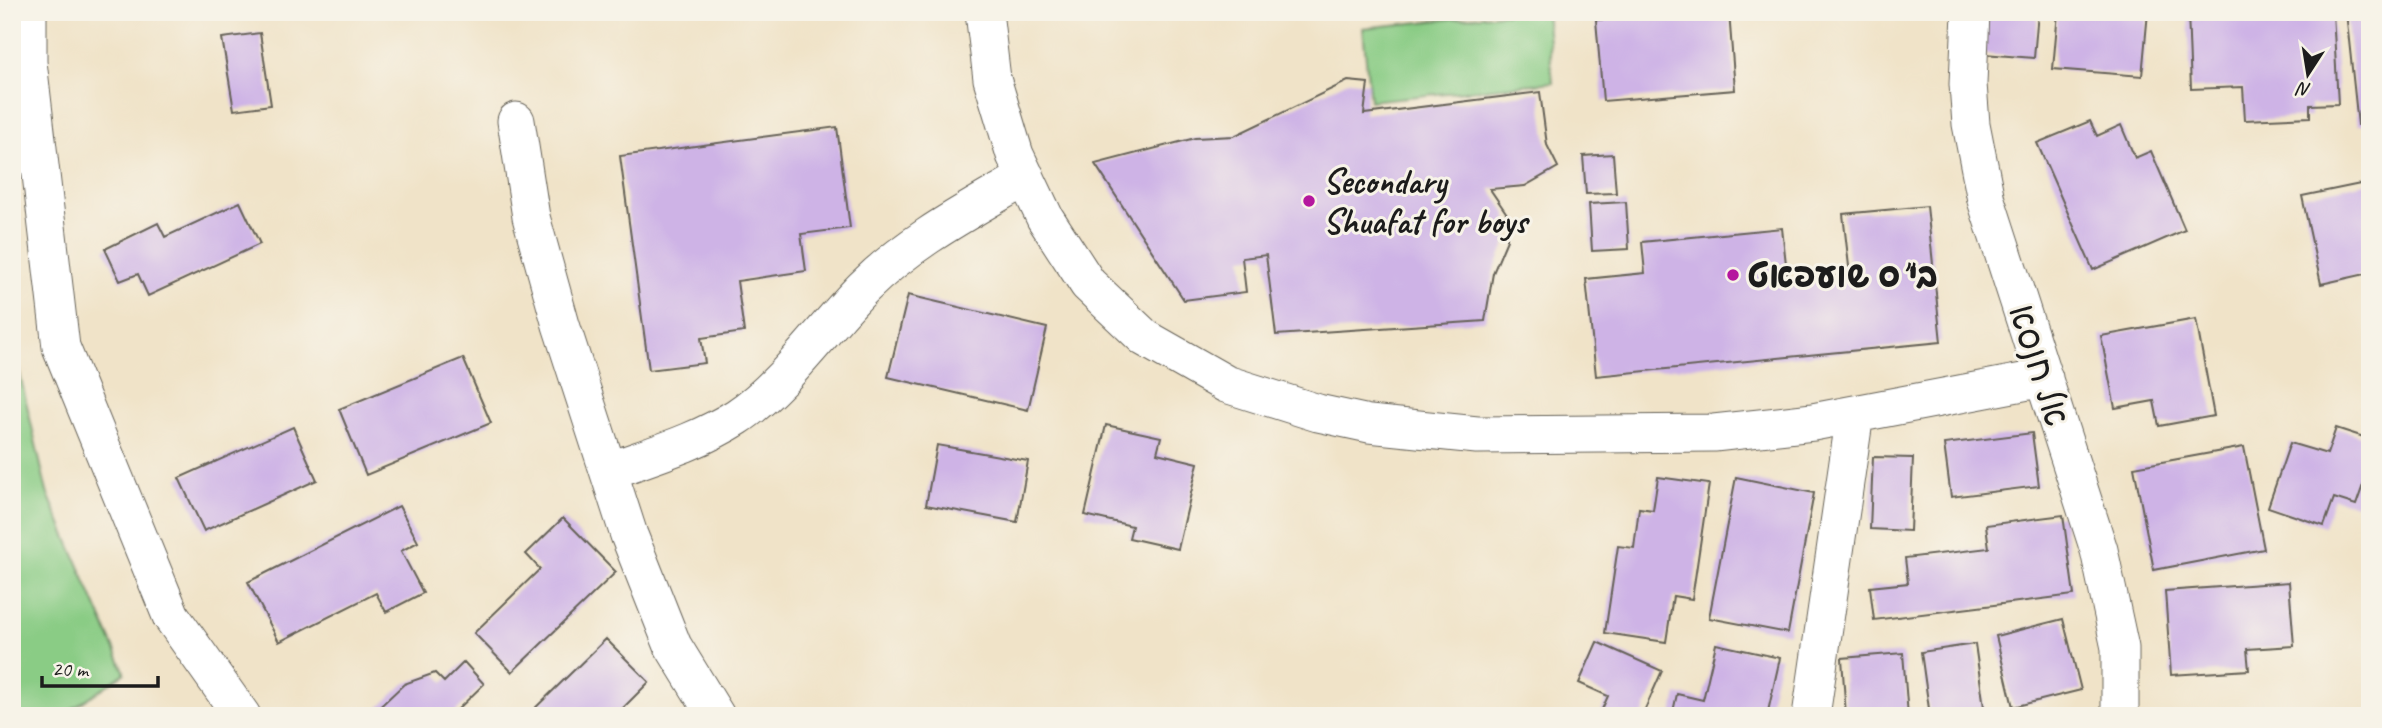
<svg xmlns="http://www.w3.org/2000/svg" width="2382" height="728" viewBox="0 0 2382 728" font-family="Caveat,'Playpen Sans Hebrew',sans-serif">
<rect width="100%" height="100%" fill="#f7f3e8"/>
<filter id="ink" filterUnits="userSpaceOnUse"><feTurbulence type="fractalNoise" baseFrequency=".0143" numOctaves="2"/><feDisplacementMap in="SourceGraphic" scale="14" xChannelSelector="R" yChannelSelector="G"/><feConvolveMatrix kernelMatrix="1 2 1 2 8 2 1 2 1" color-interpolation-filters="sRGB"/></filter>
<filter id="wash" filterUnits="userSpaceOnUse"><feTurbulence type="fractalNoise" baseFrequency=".00686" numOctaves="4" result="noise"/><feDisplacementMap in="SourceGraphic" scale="28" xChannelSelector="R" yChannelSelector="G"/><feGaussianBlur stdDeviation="1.57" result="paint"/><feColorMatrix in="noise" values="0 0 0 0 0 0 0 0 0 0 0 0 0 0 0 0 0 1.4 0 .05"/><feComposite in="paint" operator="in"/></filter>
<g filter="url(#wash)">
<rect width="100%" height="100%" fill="#f0e3c8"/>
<path fill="#8acc85" stroke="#537450" stroke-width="2" d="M 1520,12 L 1546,12 L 1553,82 L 1370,101 L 1363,28 Z
M 12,340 L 47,492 L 125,673 L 62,716 L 12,716 Z"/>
<g id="blocks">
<path fill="#ceb3e6" d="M 1692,12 L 1729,12 L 1735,90 L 1603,101 L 1596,20 Z
M 1988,12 L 2038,12 L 2034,58 L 1984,54 Z
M 2058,12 L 2148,12 L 2142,76 L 2053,69 Z
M 2188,12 L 2333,12 L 2338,104 L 2310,105 L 2310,117 L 2245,120 L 2243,87 L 2191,89 Z
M 2346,12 L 2370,12 L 2370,124 L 2358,125 Z
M 260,33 L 271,105 L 234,110 L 222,38 Z
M 1348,81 L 1368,83 L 1364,114 L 1540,92 L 1547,145 L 1558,167 L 1525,186 L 1490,189 L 1507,214 L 1507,240 L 1493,273 L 1485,321 L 1276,335 L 1266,255 L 1242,258 L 1246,292 L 1184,300 L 1095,164 L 1195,138 L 1234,136 Z
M 2090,121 L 2097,136 L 2121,125 L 2135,158 L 2151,151 L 2185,230 L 2093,270 L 2037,143 Z
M 837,127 L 850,228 L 801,234 L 806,271 L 737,281 L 744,332 L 701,338 L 705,363 L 649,370 L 620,156 Z
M 1613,154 L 1616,193 L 1586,194 L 1583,156 Z
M 2370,182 L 2370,273 L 2321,284 L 2302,196 Z
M 240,202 L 260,244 L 148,296 L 138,274 L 120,281 L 105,249 L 158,223 L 165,237 Z
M 1626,202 L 1629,249 L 1592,251 L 1589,204 Z
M 1927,206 L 1941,342 L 1596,376 L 1586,279 L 1645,273 L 1642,242 L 1782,228 L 1788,282 L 1850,275 L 1843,214 Z
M 908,295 L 1047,328 L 1028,410 L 888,377 Z
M 2196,319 L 2214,416 L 2159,426 L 2154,401 L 2115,408 L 2101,336 Z
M 463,358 L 491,423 L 366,475 L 339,409 Z
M 1106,425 L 1161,437 L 1157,453 L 1198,463 L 1178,549 L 1129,538 L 1132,526 L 1085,515 Z
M 293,427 L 317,480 L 204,531 L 179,478 Z
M 2336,428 L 2370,439 L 2370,465 L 2356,505 L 2334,498 L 2324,526 L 2268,507 L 2290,443 L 2327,454 Z
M 2032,433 L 2039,486 L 1951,497 L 1944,444 Z
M 937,445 L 1028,461 L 1017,522 L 926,505 Z
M 2244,447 L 2264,549 L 2154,570 L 2134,467 Z
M 1873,457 L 1913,458 L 1910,531 L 1870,529 Z
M 1658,477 L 1709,484 L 1692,599 L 1673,596 L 1666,642 L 1605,633 L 1618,546 L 1634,548 L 1639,508 L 1653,510 Z
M 1736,477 L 1814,493 L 1788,633 L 1709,618 Z
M 399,506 L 418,542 L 401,551 L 423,593 L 386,612 L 376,593 L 279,642 L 248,582 Z
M 2063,515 L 2074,595 L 1874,620 L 1870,587 L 1908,583 L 1905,558 L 1989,548 L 1986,525 Z
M 563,518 L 616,572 L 512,672 L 474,633 L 540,569 L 526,554 Z
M 2289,582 L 2294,646 L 2247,649 L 2249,670 L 2171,675 L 2165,591 Z
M 2063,619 L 2081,690 L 2013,707 L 1996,636 Z
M 606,639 L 649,682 L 615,716 L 527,716 Z
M 1597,642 L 1662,671 L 1642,716 L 1599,716 L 1608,696 L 1579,683 Z
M 1716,644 L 1780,658 L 1767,716 L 1672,716 L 1677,694 L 1703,700 Z
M 1975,644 L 1985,714 L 1930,716 L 1921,652 Z
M 1903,653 L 1908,716 L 1846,716 L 1842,658 Z
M 464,662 L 484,684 L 451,716 L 370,716 L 404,684 L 435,673 L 444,682 Z"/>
</g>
</g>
<g filter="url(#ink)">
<use href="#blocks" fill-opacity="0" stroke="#666258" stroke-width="2"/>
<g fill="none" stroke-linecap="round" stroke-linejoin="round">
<defs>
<path id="minor" d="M 28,12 L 28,62 L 61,347 L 171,616 L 242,716
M 984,12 L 992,79 L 1015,155 L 1045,218 L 1088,284 L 1145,338 L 1226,384 L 1318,413 L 1369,424 L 1477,435 L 1714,433 L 1813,422 L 2044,378
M 1971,12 L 1968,84 L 1971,124 L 1986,200 L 2099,550 L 2120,648 L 2120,716
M 516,121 L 531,217 L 561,325 L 629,535 L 673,646 L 716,716
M 609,471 C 652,455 698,442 737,417 C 782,388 824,327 863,288 C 910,241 970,210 1026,177
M 1811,716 L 1855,414"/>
</defs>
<use href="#minor" stroke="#666258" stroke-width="39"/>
<use href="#minor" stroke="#fff" stroke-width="37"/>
</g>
</g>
<g fill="#b5179e" stroke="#f7f3e8" stroke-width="2.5">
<circle cx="1309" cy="201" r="7"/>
<circle cx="1733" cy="275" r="7"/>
</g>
<g text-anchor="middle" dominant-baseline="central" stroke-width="6" stroke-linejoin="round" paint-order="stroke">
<g font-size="35" font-weight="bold" fill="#1c1c1c" stroke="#f7f3e8" text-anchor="start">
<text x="1323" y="181">Secondary<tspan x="1323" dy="40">Shuafat for boys</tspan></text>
<text x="1747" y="275">בי"ס שועפאט</text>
</g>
<g font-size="35" fill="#1c1c1c" stroke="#f7f3e8">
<text transform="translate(2039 365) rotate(72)">אל חנסא</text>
</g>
</g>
<rect width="2382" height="728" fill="none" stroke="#f7f3e8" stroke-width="42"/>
<g transform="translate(2308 74) rotate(192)" stroke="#f7f3e8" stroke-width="5" paint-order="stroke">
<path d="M0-5L12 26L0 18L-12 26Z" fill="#1c1c1c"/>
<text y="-10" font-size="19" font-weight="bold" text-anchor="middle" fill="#1c1c1c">N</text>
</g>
<path d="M42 676v10h116v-10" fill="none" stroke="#1c1c1c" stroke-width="3.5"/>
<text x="52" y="676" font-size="21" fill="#1c1c1c" stroke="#f7f3e8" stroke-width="5" paint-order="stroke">20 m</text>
</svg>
